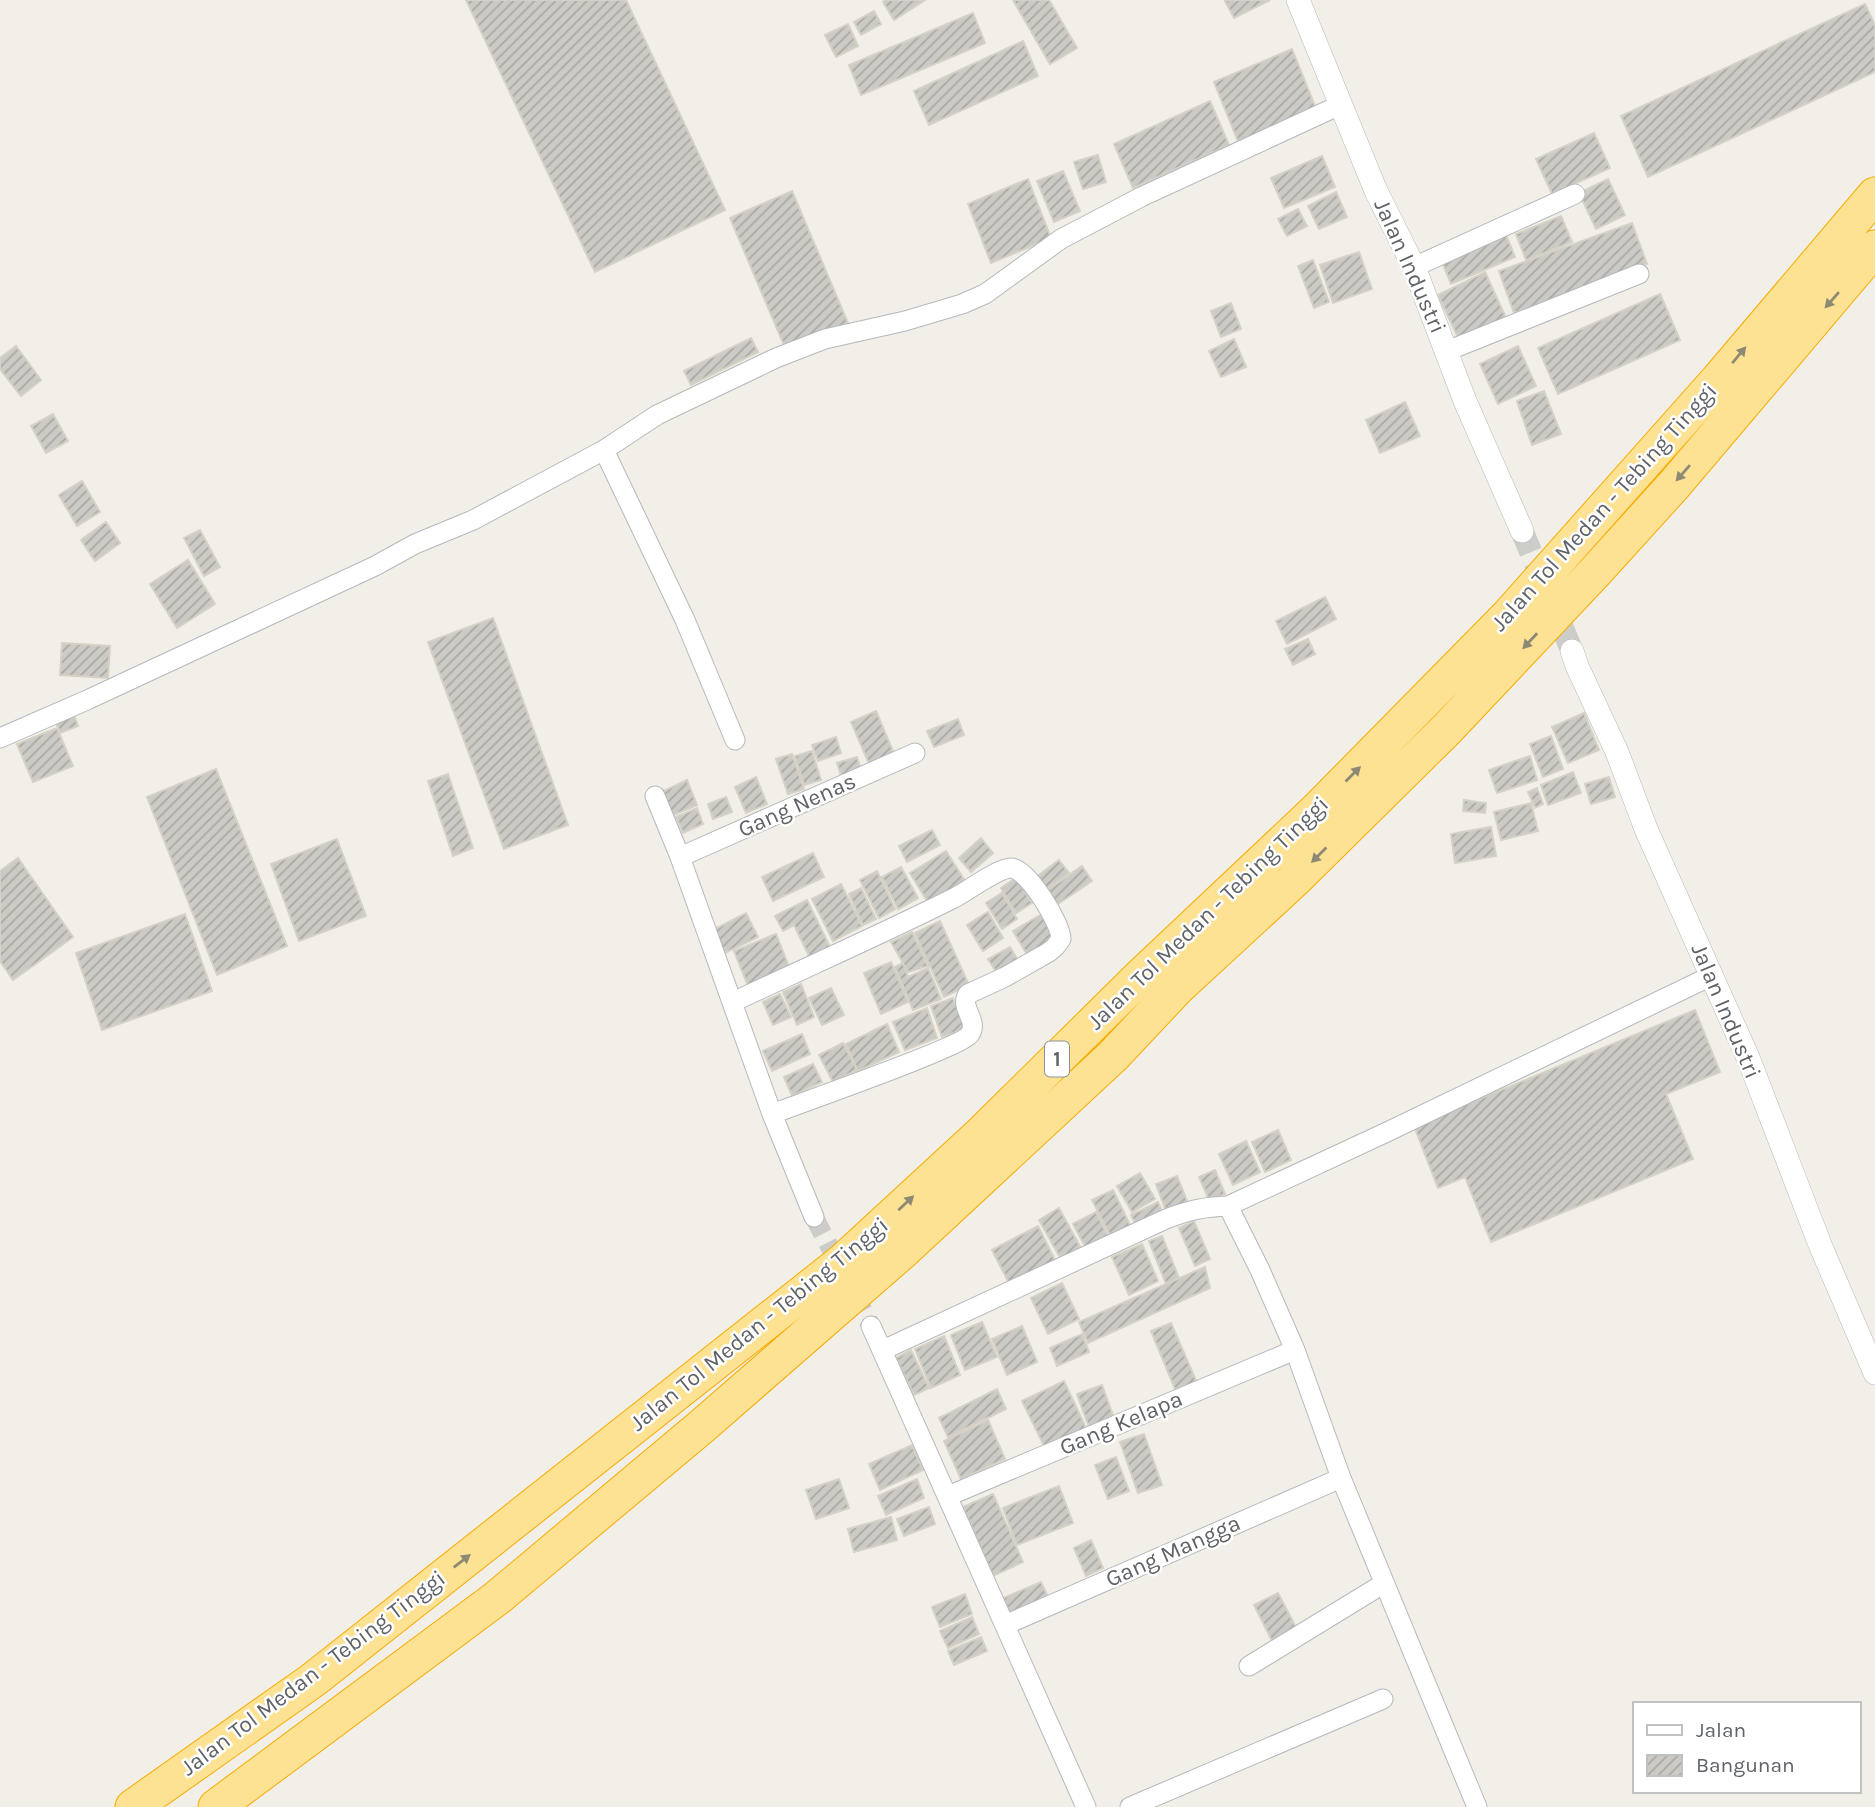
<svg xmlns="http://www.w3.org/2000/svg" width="1875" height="1807" viewBox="0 0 1875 1807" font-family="Karla,sans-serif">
<defs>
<pattern id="building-hatch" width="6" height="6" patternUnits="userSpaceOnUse" patternTransform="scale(1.75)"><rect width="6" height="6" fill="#cccac5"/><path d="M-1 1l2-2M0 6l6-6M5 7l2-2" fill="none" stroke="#a9a8a4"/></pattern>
</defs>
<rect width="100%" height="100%" fill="#f1efe8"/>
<path fill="url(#building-hatch)" stroke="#d6d1c6" stroke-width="2" d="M 466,0 L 626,0 L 725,210 L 595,272 Z
M 885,0 L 925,0 L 894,20 L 883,2 Z
M 1013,0 L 1049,0 L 1077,48 L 1050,64 Z
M 1228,0 L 1270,0 L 1234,18 L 1225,1 Z
M 1865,4 L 1875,25 L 1875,72 L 1648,177 L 1621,116 Z
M 874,11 L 881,24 L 861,35 L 854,22 Z
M 973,13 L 985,43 L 861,95 L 849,65 Z
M 848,24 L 858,46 L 836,57 L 825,35 Z
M 1023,41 L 1038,76 L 929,125 L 914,91 Z
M 1292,49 L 1317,111 L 1239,144 L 1214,82 Z
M 1210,101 L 1229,145 L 1133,188 L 1114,144 Z
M 1594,133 L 1610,168 L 1552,194 L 1536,159 Z
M 1098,155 L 1106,182 L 1083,189 L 1074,162 Z
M 1322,156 L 1335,187 L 1284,208 L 1271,178 Z
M 1063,171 L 1080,211 L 1054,222 L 1037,181 Z
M 1028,179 L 1051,238 L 991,263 L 968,204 Z
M 1608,179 L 1625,215 L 1596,229 L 1579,193 Z
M 792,191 L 848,323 L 786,350 L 730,218 Z
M 1336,192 L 1347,217 L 1319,229 L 1308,206 Z
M 1298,209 L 1307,226 L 1287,236 L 1278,219 Z
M 1561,216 L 1572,242 L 1526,260 L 1516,234 Z
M 1632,223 L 1647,264 L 1514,313 L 1499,271 Z
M 1504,230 L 1515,257 L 1451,284 L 1440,257 Z
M 1359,252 L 1372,289 L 1333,303 L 1320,265 Z
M 1313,260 L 1329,302 L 1314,308 L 1298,266 Z
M 1485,272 L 1507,320 L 1460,342 L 1438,295 Z
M 1660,294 L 1680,340 L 1558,394 L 1538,348 Z
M 1231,303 L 1241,329 L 1221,337 L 1211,311 Z
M 751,338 L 758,352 L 691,385 L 684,371 Z
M 1234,339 L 1246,367 L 1221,377 L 1209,351 Z
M 16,346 L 41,380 L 21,396 L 0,369 L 0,358 Z
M 1518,346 L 1536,386 L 1498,404 L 1480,364 Z
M 1544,391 L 1561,434 L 1532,445 L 1517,401 Z
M 1405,402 L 1420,436 L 1380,453 L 1366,420 Z
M 53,414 L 68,441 L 46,453 L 31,426 Z
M 82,481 L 100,512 L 77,526 L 59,495 Z
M 106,522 L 120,543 L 95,561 L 81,540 Z
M 200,530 L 220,567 L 204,576 L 184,538 Z
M 188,560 L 215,604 L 177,628 L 150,584 Z
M 1325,597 L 1336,619 L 1287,644 L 1276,621 Z
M 493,618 L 568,825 L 504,849 L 428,642 Z
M 1308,639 L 1315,654 L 1293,665 L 1285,649 Z
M 62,643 L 110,646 L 108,678 L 60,675 Z
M 876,711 L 895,756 L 870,766 L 851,722 Z
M 73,712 L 78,726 L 60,733 L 55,719 Z
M 1584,713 L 1599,750 L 1568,763 L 1552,727 Z
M 958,719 L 964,735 L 934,747 L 927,731 Z
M 57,728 L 73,766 L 33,782 L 17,744 Z
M 1551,736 L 1563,769 L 1543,777 L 1530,744 Z
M 836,737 L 841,753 L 818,761 L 812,745 Z
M 812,751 L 821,780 L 804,785 L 795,756 Z
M 792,754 L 804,789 L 788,794 L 776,759 Z
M 1530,756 L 1537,780 L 1497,793 L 1489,770 Z
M 857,757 L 862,773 L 842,779 L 837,763 Z
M 216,769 L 287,946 L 217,975 L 147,797 Z
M 1573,772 L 1581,793 L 1548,805 L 1541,785 Z
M 448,774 L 473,848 L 453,856 L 428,781 Z
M 756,777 L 767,804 L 746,813 L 735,787 Z
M 1609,777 L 1615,797 L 1591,804 L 1585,784 Z
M 687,780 L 697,805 L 667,818 L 657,794 Z
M 1537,788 L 1543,804 L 1535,808 L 1528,792 Z
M 726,797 L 732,812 L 713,819 L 708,804 Z
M 1464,800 L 1486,803 L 1485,813 L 1463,811 Z
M 1531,803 L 1538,831 L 1501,840 L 1494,812 Z
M 697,808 L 703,824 L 683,833 L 676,817 Z
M 1491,827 L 1496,856 L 1455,863 L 1451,834 Z
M 932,830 L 940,845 L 907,862 L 899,846 Z
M 981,838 L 993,853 L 971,872 L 959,858 Z
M 337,839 L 366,916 L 299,941 L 271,864 Z
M 946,851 L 965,881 L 929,904 L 910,873 Z
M 813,853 L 824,877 L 773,901 L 762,877 Z
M 18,858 L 73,937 L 13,980 L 0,961 L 0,871 Z
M 1059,860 L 1069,873 L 1044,891 L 1035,878 Z
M 1082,866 L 1092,881 L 1055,906 L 1045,892 Z
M 901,867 L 918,898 L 898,909 L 882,877 Z
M 877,871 L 895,909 L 879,918 L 860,880 Z
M 1016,878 L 1032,903 L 1016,913 L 1001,888 Z
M 841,884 L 862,926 L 833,941 L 812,899 Z
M 861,888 L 876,919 L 863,925 L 849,894 Z
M 1002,893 L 1017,919 L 1002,929 L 986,903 Z
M 807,900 L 830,947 L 810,958 L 794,925 L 783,931 L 775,916 Z
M 988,912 L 1003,938 L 983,951 L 967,925 Z
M 746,913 L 758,937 L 725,953 L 713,930 Z
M 185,914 L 212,991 L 102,1030 L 76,953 Z
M 1042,914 L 1056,938 L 1028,956 L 1013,931 Z
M 940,921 L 969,985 L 944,997 L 915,933 Z
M 912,932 L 928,966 L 908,972 L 891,942 Z
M 776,934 L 790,969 L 748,986 L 734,951 Z
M 1010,947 L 1019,962 L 998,975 L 988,959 Z
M 891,962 L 908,1002 L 881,1014 L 864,973 Z
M 903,963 L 908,977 L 928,968 L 941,999 L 913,1010 L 895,967 Z
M 801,984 L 814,1017 L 797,1025 L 783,992 Z
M 831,988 L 844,1015 L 822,1025 L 809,998 Z
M 780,994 L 791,1017 L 773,1025 L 763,1002 Z
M 953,998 L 965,1029 L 942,1037 L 931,1006 Z
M 927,1008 L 937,1038 L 905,1050 L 893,1022 Z
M 1695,1010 L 1720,1072 L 1666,1094 L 1693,1159 L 1491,1242 L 1465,1177 L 1438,1188 L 1414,1126 Z
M 887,1024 L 899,1052 L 858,1071 L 846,1044 Z
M 802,1034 L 810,1054 L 772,1071 L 763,1051 Z
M 843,1043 L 857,1070 L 833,1082 L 819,1055 Z
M 813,1064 L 822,1082 L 792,1096 L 784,1077 Z
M 1278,1130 L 1291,1160 L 1265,1172 L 1252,1142 Z
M 1246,1141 L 1260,1172 L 1233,1185 L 1219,1154 Z
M 1215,1170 L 1225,1194 L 1209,1200 L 1199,1177 Z
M 1140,1173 L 1155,1199 L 1132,1212 L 1117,1186 Z
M 1177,1176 L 1190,1208 L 1168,1217 L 1156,1184 Z
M 1113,1190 L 1132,1229 L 1112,1239 L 1092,1200 Z
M 1158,1202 L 1165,1217 L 1138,1230 L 1131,1215 Z
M 1059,1208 L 1082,1250 L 1062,1261 L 1039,1220 Z
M 1096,1212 L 1110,1240 L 1088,1252 L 1073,1224 Z
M 1194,1221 L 1210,1259 L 1195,1266 L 1179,1228 Z
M 1038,1226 L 1058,1266 L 1012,1289 L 992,1250 Z
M 1162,1236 L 1179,1278 L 1166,1284 L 1149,1241 Z
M 1142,1244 L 1158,1281 L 1129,1295 L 1112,1257 Z
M 1205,1267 L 1210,1288 L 1088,1343 L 1079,1322 Z
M 1062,1283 L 1079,1319 L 1048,1334 L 1031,1298 Z
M 982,1322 L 997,1357 L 965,1370 L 951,1335 Z
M 1171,1323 L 1198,1385 L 1177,1394 L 1151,1331 Z
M 1022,1326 L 1037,1362 L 1007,1375 L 992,1339 Z
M 1082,1334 L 1089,1352 L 1057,1366 L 1050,1348 Z
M 944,1336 L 960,1375 L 931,1388 L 915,1349 Z
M 911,1350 L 929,1388 L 914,1395 L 896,1358 Z
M 1064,1381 L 1086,1428 L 1045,1448 L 1022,1401 Z
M 1102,1385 L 1115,1421 L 1090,1430 L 1077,1394 Z
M 997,1389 L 1006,1409 L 948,1437 L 939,1418 Z
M 988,1420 L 1005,1459 L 961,1479 L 944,1441 Z
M 1144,1434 L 1162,1485 L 1138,1493 L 1120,1442 Z
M 912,1445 L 923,1470 L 880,1490 L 869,1464 Z
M 1116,1457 L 1129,1491 L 1108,1499 L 1095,1465 Z
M 839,1479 L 849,1508 L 816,1519 L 806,1490 Z
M 917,1479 L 924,1498 L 886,1515 L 878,1496 Z
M 1059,1486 L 1073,1523 L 1017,1545 L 1003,1508 Z
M 993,1494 L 1023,1562 L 993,1576 L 963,1507 Z
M 929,1507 L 935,1524 L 904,1536 L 897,1519 Z
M 891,1517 L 897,1540 L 854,1552 L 848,1529 Z
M 1091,1540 L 1103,1568 L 1086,1576 L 1074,1548 Z
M 1041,1582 L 1050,1601 L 1009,1619 L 1001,1599 Z
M 1278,1593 L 1299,1633 L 1274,1645 L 1254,1605 Z
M 965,1594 L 972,1614 L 940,1627 L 932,1607 Z
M 972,1617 L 979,1634 L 948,1648 L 940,1631 Z
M 981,1637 L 987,1651 L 954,1665 L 948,1651 Z"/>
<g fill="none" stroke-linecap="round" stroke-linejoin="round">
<path stroke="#ccccc8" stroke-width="19" stroke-dasharray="19 10" stroke-linecap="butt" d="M 814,1217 L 871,1326"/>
<path stroke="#ccccc8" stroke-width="23" stroke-dasharray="23 11" stroke-linecap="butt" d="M 1522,531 L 1572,651"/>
<defs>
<path id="minor" d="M 1414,267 L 1575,194
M 1447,351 L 1639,274
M 604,450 L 685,620 L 735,740
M 0,738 L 87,700 L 375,566 L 415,544 L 473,520 L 604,450 L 657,415 L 776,358 L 825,339 L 905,321 L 962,304 L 985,294 L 1061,239 L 1141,197 L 1340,105
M 655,796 L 680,857 L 772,1114 L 814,1217
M 680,857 L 915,753
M 733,1002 C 807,967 882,934 954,898 C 968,891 998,868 1011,868 C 1027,868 1061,923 1061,939 L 1055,947 L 1049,952 L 1005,977 L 968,994 C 959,1008 979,1020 970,1034 C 962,1047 798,1104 772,1114
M 1228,1206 L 1260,1270 L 1295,1350 L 1341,1478 L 1477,1807
M 871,1326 L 1086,1807
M 883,1350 L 1166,1219 C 1189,1210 1204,1207 1228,1206 L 1387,1132 L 1711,976
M 948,1496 L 1295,1350
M 1005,1625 L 1341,1478
M 1249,1666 L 1383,1584
M 1130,1807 L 1383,1699"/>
<path id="tertiary" d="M 1298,0 L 1376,191 L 1414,267 L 1465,401 L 1522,531
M 1572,651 L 1577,666 L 1617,752 L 1646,829 L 1749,1060 L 1821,1247 L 1875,1373"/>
<path id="motorway" d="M 133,1807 L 313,1680 L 842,1262 L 982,1133 L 1141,976 L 1317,810 L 1509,615 L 1718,380 L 1875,195
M 216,1807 L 497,1598 L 701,1427 L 903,1251 L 1113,1056 L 1177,988 L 1293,881 L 1446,730 L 1596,571 L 1674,485 L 1875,248"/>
</defs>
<use href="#minor" stroke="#b5b8bc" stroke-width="21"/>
<use href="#tertiary" stroke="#b5b8bc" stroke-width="24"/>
<use href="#motorway" stroke="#f9ab00" stroke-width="37"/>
<use href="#minor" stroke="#fff" stroke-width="19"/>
<use href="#tertiary" stroke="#fff" stroke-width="23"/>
<use href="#motorway" stroke="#fde293" stroke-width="35"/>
</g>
<defs><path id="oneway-solid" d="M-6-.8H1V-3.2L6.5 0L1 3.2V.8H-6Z" transform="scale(1.75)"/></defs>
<g fill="#8e8975">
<use href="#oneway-solid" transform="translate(1832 300) rotate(131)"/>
<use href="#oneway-solid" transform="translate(1739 355) rotate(-50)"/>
<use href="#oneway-solid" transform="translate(1683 473) rotate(131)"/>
<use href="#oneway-solid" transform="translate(1530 641) rotate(133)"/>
<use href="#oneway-solid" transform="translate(1353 774) rotate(-45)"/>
<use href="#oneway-solid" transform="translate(1319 855) rotate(135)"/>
<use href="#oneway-solid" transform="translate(906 1203) rotate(-43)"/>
<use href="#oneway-solid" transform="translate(462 1561) rotate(-38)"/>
</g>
<g text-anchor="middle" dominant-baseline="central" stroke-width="5" stroke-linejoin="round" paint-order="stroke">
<rect fill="#fff" stroke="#8f9295" stroke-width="2" x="1045" y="1041.5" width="24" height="35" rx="5"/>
<g font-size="21" font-weight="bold" fill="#5f6368">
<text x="1057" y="1059">1</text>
</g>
<g font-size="23" fill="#5f6368" stroke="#fff">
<text transform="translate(1410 266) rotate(66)">Jalan Industri</text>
<text transform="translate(1604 507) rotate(-48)">Jalan Tol Medan - Tebing Tinggi</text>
<text transform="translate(797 805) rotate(-24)">Gang Nenas</text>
<text transform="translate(1208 913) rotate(-44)">Jalan Tol Medan - Tebing Tinggi</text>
<text transform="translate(1726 1011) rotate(67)">Jalan Industri</text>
<text transform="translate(759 1324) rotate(-39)">Jalan Tol Medan - Tebing Tinggi</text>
<text transform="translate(1121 1423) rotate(-23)">Gang Kelapa</text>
<text transform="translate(1173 1551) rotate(-24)">Gang Mangga</text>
<text transform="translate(313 1673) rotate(-37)">Jalan Tol Medan - Tebing Tinggi</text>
</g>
</g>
<rect x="1633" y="1702" width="228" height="91" fill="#ffffff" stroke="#bfc1c3" stroke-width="2"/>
<rect x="1647" y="1725" width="35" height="10" fill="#ffffff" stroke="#bfc1c3" stroke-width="2"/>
<text x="1696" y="1737" font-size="21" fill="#5f6368">Jalan</text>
<rect x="1647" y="1755" width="35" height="21" fill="url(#building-hatch)" stroke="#bfc1c3" stroke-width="2"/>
<text x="1696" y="1772" font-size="21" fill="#5f6368">Bangunan</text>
</svg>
